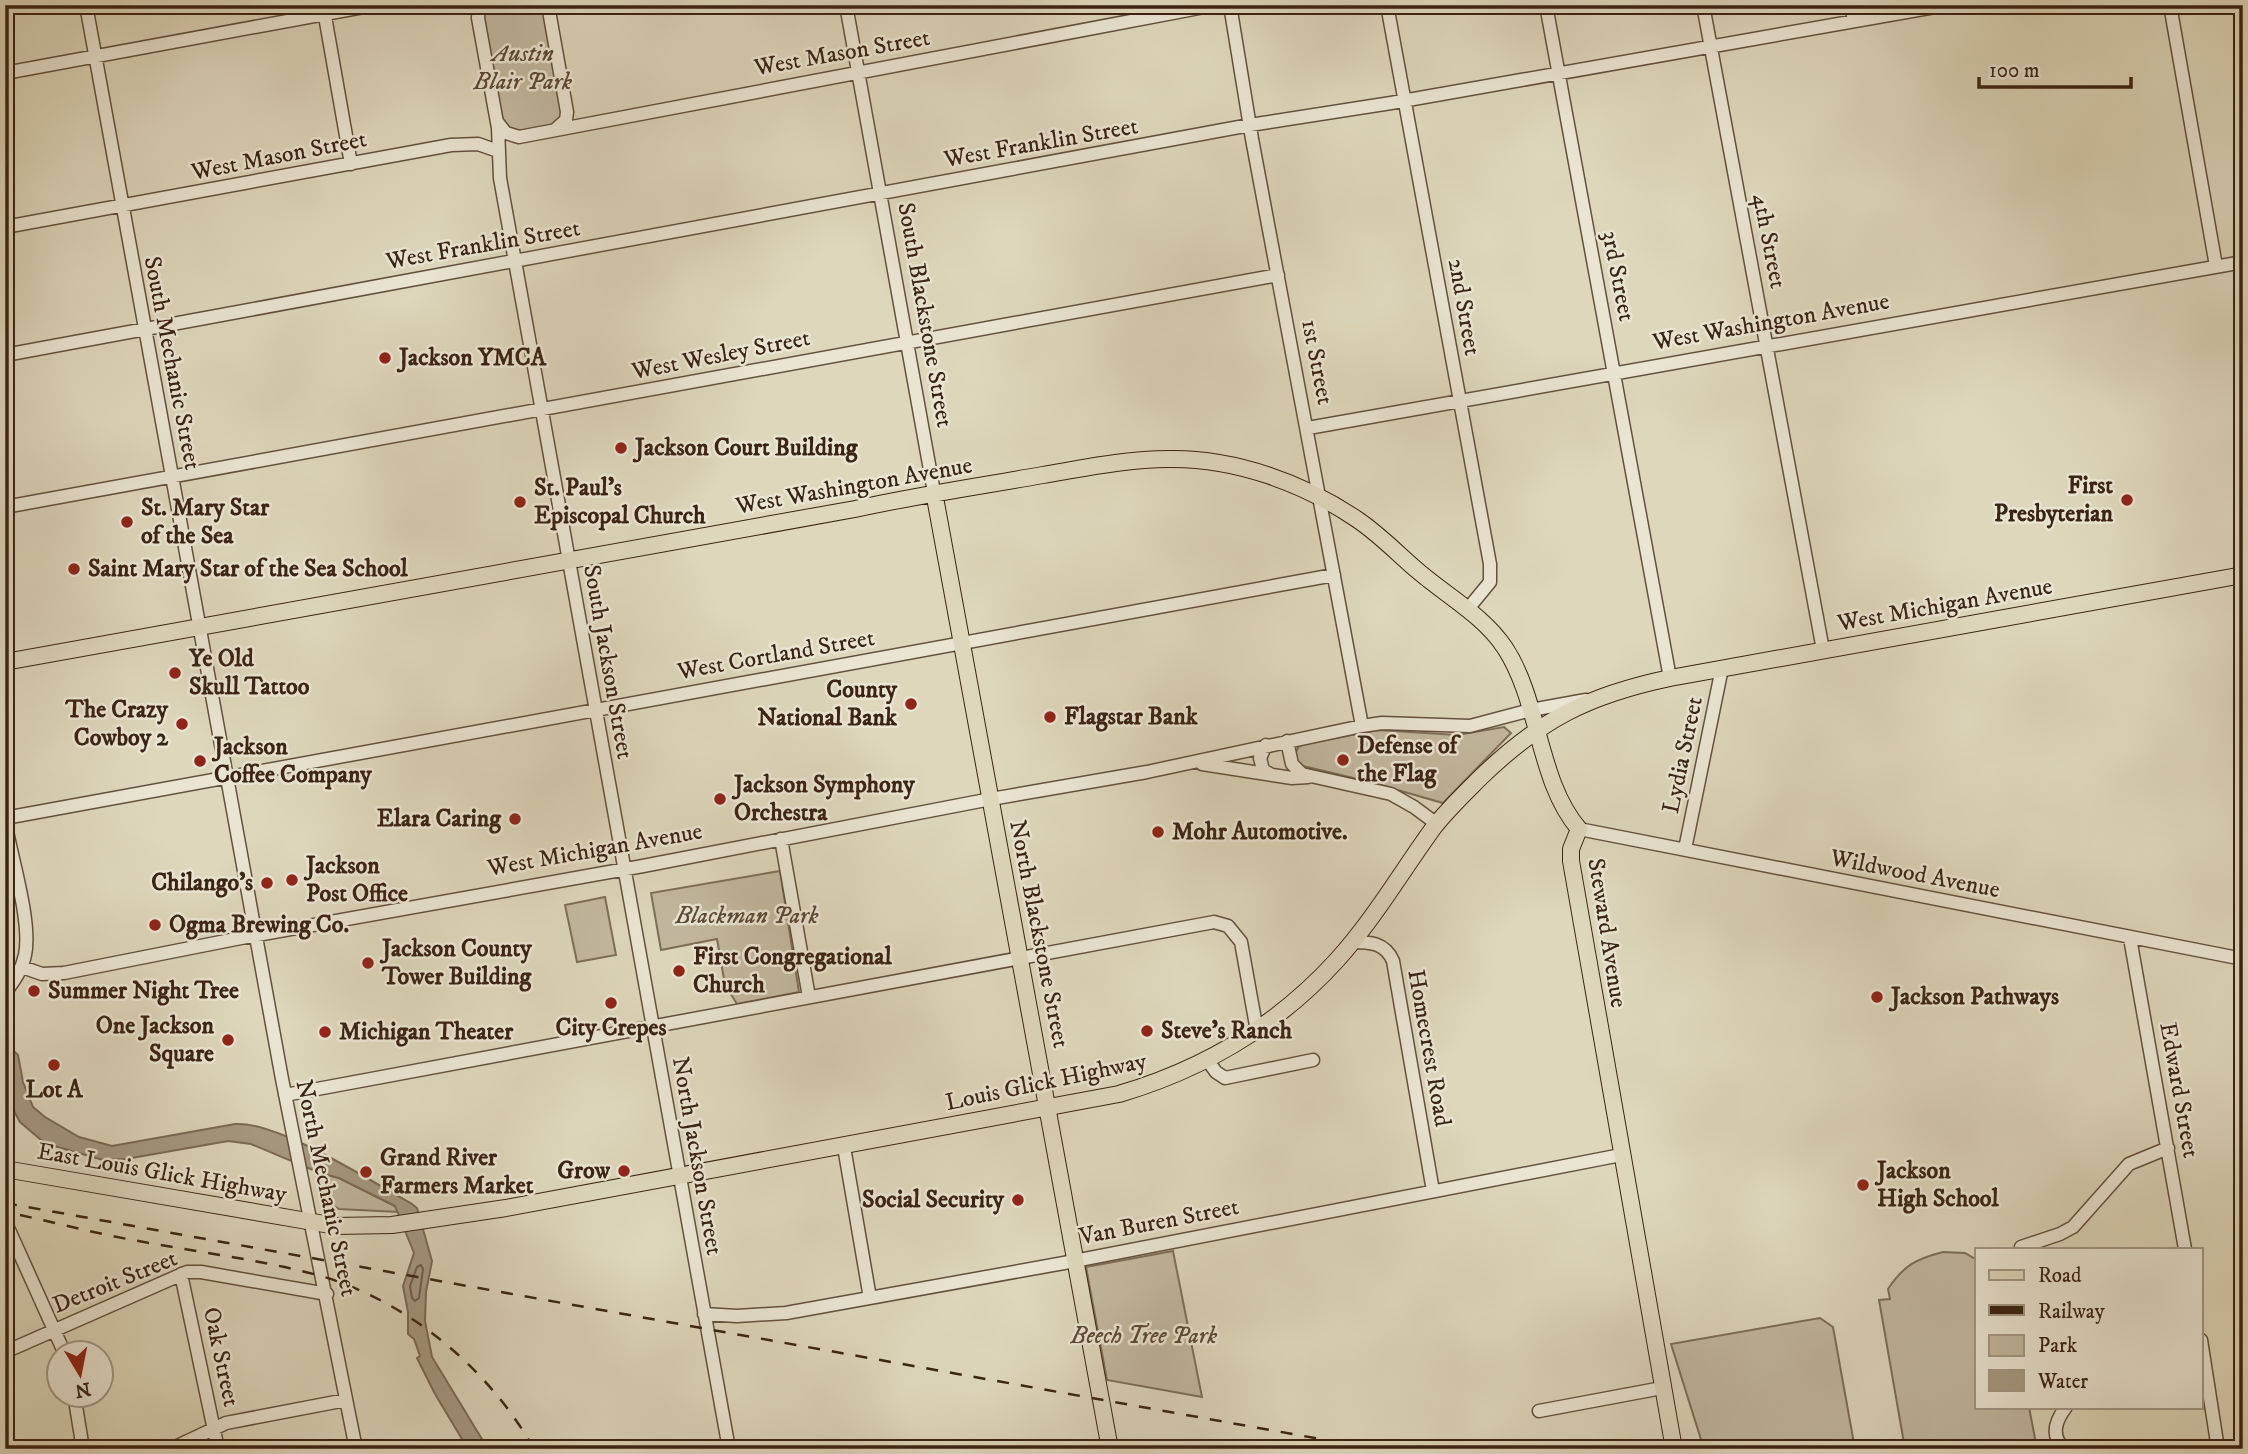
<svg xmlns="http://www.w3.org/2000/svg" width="2248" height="1454" viewBox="0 0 2248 1454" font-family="'IM FELL DW Pica',serif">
<rect width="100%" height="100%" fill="#ded7bc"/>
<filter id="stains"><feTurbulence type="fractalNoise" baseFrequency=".00286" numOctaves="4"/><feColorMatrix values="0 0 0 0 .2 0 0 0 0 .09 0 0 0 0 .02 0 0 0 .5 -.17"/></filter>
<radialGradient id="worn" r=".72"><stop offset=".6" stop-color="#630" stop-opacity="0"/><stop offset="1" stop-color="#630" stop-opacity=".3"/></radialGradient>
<path fill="#c2b89f" stroke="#7e6e59" stroke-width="2" d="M 479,5 L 548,5 L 566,120 L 519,137 L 499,127 Z
M 1504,727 L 1511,733 L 1443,803 L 1366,781 L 1303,766 L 1297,761 L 1295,754 L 1299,746 L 1304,744 L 1378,730 L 1457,735 Z
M 780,871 L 799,992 L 737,1004 L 725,985 L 717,939 L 661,950 L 651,893 Z
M 605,897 L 616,955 L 577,962 L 565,905 Z
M 315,1171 L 339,1178 L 395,1206 L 398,1212 L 339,1209 C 321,1201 319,1189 315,1171 Z
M 1173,1251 L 1202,1397 L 1107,1380 L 1086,1267 Z
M 1943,1252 L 1965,1253 L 1977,1260 L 1977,1407 L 2029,1407 L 2037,1449 L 1905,1449 L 1879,1300 L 1890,1299 L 1888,1289 C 1904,1265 1916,1259 1943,1252 Z
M 1820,1318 L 1833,1327 L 1855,1449 L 1704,1449 L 1671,1344 Z"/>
<path fill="#a79a83" stroke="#7c6a56" stroke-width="2" d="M 5,1043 L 18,1055 L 23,1082 L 33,1107 L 45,1117 L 79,1137 L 112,1146 L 235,1124 C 278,1121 372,1182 412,1204 L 417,1208 L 432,1261 L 426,1292 L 425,1321 L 432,1357 L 488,1449 L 468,1449 L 435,1394 L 417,1358 L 420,1356 L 414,1339 L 408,1334 L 408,1312 L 403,1286 L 414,1253 L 395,1206 L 339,1178 L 320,1173 L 251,1144 L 228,1141 L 126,1159 L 103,1160 L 54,1146 L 41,1140 L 20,1122 L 7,1098 Z"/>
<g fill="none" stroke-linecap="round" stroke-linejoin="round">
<path stroke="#715e4b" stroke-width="2" d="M 421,1265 L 423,1269 L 419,1298 L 415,1301 L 412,1298 L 410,1286 L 417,1267 Z"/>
<defs>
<path id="minor" d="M 86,5 L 282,1079 L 356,1449
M 323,5 L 351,164
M 479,5 L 478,18 L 498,128 L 500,178 L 729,1449
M 548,5 L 567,112 L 566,120 L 556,129
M 846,5 L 934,492
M 1230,5 L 1252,139 L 1362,726
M 1387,5 L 1490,564 L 1490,582 L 1467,610
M 1546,5 L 1670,678
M 1703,5 L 1823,650
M 1851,5 L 1854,21
M 2170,5 L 2216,266
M 5,73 L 374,5
M 498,123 L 506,133 L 519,137 L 1215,5
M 5,227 L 451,145 L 478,144 L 498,151
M 5,355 L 1250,125 L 1391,103 L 1946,5
M 1308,428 L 2243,262
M 5,507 L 1278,275
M 1287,741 L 1292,764 L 1302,774 L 1391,794 L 1414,807 L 1437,824
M 1266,745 L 1260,758 L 1263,770 L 1270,774
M 1202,764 L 1292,778 L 1308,777
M 5,818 L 1334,575
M 5,821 C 11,857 32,922 25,955 C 22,970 14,981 5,993
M 1579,829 L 2243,959
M 781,839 L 809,997
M 1685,849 L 1722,668
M 2130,938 L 2185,1249
M 1351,942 C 1369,942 1385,942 1393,961 L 1433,1191
M 22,967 L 42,974 L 64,973 L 241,938 L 643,866 L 991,799 L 1147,772 L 1362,726 L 1382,723 L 1470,726 L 1531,710 L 1586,700
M 1208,1061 L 1216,1072 L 1225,1078 L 1313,1060
M 285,1095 L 1214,922 L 1228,926 L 1241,942 L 1257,1031
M 844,1147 L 870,1298
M 5,1221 L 64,1352
M 2021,1247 L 2060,1234 L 2073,1227 L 2129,1164 L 2168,1148
M 181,1274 L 218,1449
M 704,1314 L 737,1316 L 786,1313 L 1064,1263 L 1621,1155
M 2201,1340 L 2218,1449
M 5,1352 L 187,1272 L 201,1272 L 327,1294
M 74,1394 L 83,1449
M 1539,1411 L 1662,1388
M 171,1449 L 226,1423 L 346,1400
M 2064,1449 C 2050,1435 2056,1420 2066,1407"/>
<path id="major" d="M 934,492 L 1110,1449
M 5,662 L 855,509 C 918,495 980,486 1043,475 C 1084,468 1127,459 1169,459 C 1235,458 1304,483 1358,520 C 1380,535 1398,554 1418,571 C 1447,596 1484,616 1505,648 C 1540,701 1538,782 1579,829 L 1571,849 L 1571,861 L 1674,1449
M 5,1169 L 336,1226 L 392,1225 L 506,1208 L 1119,1094 C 1204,1069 1277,1026 1337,960 C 1374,919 1402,871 1434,827 C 1448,809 1465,793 1481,777 C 1541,719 1589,695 1670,678 L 2243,575"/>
</defs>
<use href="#minor" stroke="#64503d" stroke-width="15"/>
<use href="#major" stroke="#3b2313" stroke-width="18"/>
<use href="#minor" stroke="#eae5d3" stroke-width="12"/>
<use href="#major" stroke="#ded7bc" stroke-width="16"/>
<path stroke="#3b2313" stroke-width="2.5" stroke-dasharray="12 12" stroke-linecap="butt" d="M 5,1203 L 1376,1449
M 20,1215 C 61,1224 102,1235 144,1242 C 203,1253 263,1260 321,1276 C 409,1302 489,1369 534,1449"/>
</g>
<g fill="#8f2418" stroke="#eae5d3" stroke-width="2.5">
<circle cx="385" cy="358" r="7"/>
<circle cx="621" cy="448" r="7"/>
<circle cx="2127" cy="500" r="7"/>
<circle cx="520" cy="502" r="7"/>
<circle cx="127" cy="522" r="7"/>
<circle cx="74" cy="569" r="7"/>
<circle cx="175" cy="673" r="7"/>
<circle cx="911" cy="704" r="7"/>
<circle cx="1050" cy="717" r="7"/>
<circle cx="182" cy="724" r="7"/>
<circle cx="1343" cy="760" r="7"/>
<circle cx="200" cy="761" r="7"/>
<circle cx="720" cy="799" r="7"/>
<circle cx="515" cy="819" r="7"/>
<circle cx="1158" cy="832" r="7"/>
<circle cx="292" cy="880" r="7"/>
<circle cx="267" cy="883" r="7"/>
<circle cx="155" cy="925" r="7"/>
<circle cx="368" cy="963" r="7"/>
<circle cx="679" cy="971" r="7"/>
<circle cx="34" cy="991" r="7"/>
<circle cx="1877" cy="997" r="7"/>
<circle cx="611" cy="1003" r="7"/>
<circle cx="1147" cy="1031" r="7"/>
<circle cx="325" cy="1032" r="7"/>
<circle cx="228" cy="1040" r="7"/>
<circle cx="54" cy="1065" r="7"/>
<circle cx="624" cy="1171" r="7"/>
<circle cx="366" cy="1172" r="7"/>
<circle cx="1863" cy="1185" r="7"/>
<circle cx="1018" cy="1200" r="7"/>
</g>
<g text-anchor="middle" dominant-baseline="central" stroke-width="5" stroke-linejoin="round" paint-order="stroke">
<g font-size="24" fill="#3b2313" stroke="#eae5d3">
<text transform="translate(842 53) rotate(-10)">West Mason Street</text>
<text transform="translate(1041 143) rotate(-10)">West Franklin Street</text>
<text transform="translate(279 156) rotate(-11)">West Mason Street</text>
<text transform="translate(1769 241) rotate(79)">4th Street</text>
<text transform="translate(483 245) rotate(-10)">West Franklin Street</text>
<text transform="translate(1618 276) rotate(79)">3rd Street</text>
<text transform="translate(1464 307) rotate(80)">2nd Street</text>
<text transform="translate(925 315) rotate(80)">South Blackstone Street</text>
<text transform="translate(1771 322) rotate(-10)">West Washington Avenue</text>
<text transform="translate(721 355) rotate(-11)">West Wesley Street</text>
<text transform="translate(1317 362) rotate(79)">1st Street</text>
<text transform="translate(172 363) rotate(79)">South Mechanic Street</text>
<text transform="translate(854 486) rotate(-10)">West Washington Avenue</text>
<text transform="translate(1945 605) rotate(-10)">West Michigan Avenue</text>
<text transform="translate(776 655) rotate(-10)">West Cortland Street</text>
<text transform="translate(608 662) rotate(80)">South Jackson Street</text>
<text transform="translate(1683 755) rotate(-78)">Lydia Street</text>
<text transform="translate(595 850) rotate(-10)">West Michigan Avenue</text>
<text transform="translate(1915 874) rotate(11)">Wildwood Avenue</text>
<text transform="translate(1607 933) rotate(81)">Steward Avenue</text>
<text transform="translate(1039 934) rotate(79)">North Blackstone Street</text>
<text transform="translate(1429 1048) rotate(80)">Homecrest Road</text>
<text transform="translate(1046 1082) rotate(-12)">Louis Glick Highway</text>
<text transform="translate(2179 1090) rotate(80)">Edward Street</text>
<text transform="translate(697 1156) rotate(80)">North Jackson Street</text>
<text transform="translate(162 1173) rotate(10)">East Louis Glick Highway</text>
<text transform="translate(326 1188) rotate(78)">North Mechanic Street</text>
<text transform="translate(1159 1222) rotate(-11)">Van Buren Street</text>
<text transform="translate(115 1282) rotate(-22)">Detroit Street</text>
<text transform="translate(221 1357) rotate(78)">Oak Street</text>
</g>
<g font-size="24" font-style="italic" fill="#5d4836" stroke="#eae5d3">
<text x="523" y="54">Austin<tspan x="523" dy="28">Blair Park</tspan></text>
<text x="747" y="916">Blackman Park</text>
<text x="1144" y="1336">Beech Tree Park</text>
</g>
<g font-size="24" font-weight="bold" fill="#3b2313" stroke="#eae5d3" text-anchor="start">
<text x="399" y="358">Jackson YMCA</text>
<text x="635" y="448">Jackson Court Building</text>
<text x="2113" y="486" text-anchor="end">First<tspan x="2113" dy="28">Presbyterian</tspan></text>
<text x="534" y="488">St. Paul's<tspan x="534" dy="28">Episcopal Church</tspan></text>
<text x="141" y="508">St. Mary Star<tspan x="141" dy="28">of the Sea</tspan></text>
<text x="88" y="569">Saint Mary Star of the Sea School</text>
<text x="189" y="659">Ye Old<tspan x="189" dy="28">Skull Tattoo</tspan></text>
<text x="897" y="690" text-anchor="end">County<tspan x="897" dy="28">National Bank</tspan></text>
<text x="168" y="710" text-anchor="end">The Crazy<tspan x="168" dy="28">Cowboy 2</tspan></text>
<text x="1064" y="717">Flagstar Bank</text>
<text x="1357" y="746">Defense of<tspan x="1357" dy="28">the Flag</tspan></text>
<text x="214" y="747">Jackson<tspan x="214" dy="28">Coffee Company</tspan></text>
<text x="734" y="785">Jackson Symphony<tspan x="734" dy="28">Orchestra</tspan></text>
<text x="501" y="819" text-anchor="end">Elara Caring</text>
<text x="1172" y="832">Mohr Automotive.</text>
<text x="306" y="866">Jackson<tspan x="306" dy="28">Post Office</tspan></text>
<text x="253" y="883" text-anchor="end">Chilango's</text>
<text x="169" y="925">Ogma Brewing Co.</text>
<text x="382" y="949">Jackson County<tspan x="382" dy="28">Tower Building</tspan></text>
<text x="693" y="957">First Congregational<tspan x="693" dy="28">Church</tspan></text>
<text x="48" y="991">Summer Night Tree</text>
<text x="1891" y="997">Jackson Pathways</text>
<text x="214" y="1026" text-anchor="end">One Jackson<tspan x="214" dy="28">Square</tspan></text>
<text x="611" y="1028" text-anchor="middle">City Crepes</text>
<text x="1161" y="1031">Steve's Ranch</text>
<text x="339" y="1032">Michigan Theater</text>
<text x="54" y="1090" text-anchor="middle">Lot A</text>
<text x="380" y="1158">Grand River<tspan x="380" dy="28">Farmers Market</tspan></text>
<text x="610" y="1171" text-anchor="end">Grow</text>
<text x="1877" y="1171">Jackson<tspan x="1877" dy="28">High School</tspan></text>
<text x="1004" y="1200" text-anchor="end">Social Security</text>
</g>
</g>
<rect width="2248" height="1454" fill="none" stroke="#ded7bc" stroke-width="28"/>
<rect x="7" y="7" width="2234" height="1440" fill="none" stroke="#3b2313" stroke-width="3.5"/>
<rect x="14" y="14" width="2220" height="1426" fill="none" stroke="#3b2313" stroke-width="2"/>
<rect x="1975" y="1248" width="228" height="161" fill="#eae5d3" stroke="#a49786" stroke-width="2"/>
<rect x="1989" y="1270" width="35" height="10" fill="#ded7bc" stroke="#a49786" stroke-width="2"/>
<text x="2038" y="1282" font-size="21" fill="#3b2313">Road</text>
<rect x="1989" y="1305" width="35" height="10" fill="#3b2313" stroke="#a49786" stroke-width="2"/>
<text x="2038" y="1318" font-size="21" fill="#3b2313">Railway</text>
<rect x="1989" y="1335" width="35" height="21" fill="#c2b89f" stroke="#a49786" stroke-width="2"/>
<text x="2038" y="1352" font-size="21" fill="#3b2313">Park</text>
<rect x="1989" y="1370" width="35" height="21" fill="#a79a83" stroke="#a49786" stroke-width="2"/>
<text x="2038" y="1388" font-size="21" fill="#3b2313">Water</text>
<g transform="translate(80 1374) rotate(170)"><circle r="33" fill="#eae5d3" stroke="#a49786" stroke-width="2"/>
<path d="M0-5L12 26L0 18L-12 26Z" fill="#8f2418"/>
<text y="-10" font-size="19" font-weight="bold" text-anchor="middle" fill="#3b2313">N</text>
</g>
<path d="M1979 77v10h152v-10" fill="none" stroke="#3b2313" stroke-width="3.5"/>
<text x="1989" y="77" font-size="21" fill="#3b2313" stroke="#eae5d3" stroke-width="5" paint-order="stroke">100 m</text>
<rect width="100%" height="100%" filter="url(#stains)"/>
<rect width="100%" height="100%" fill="url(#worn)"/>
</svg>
